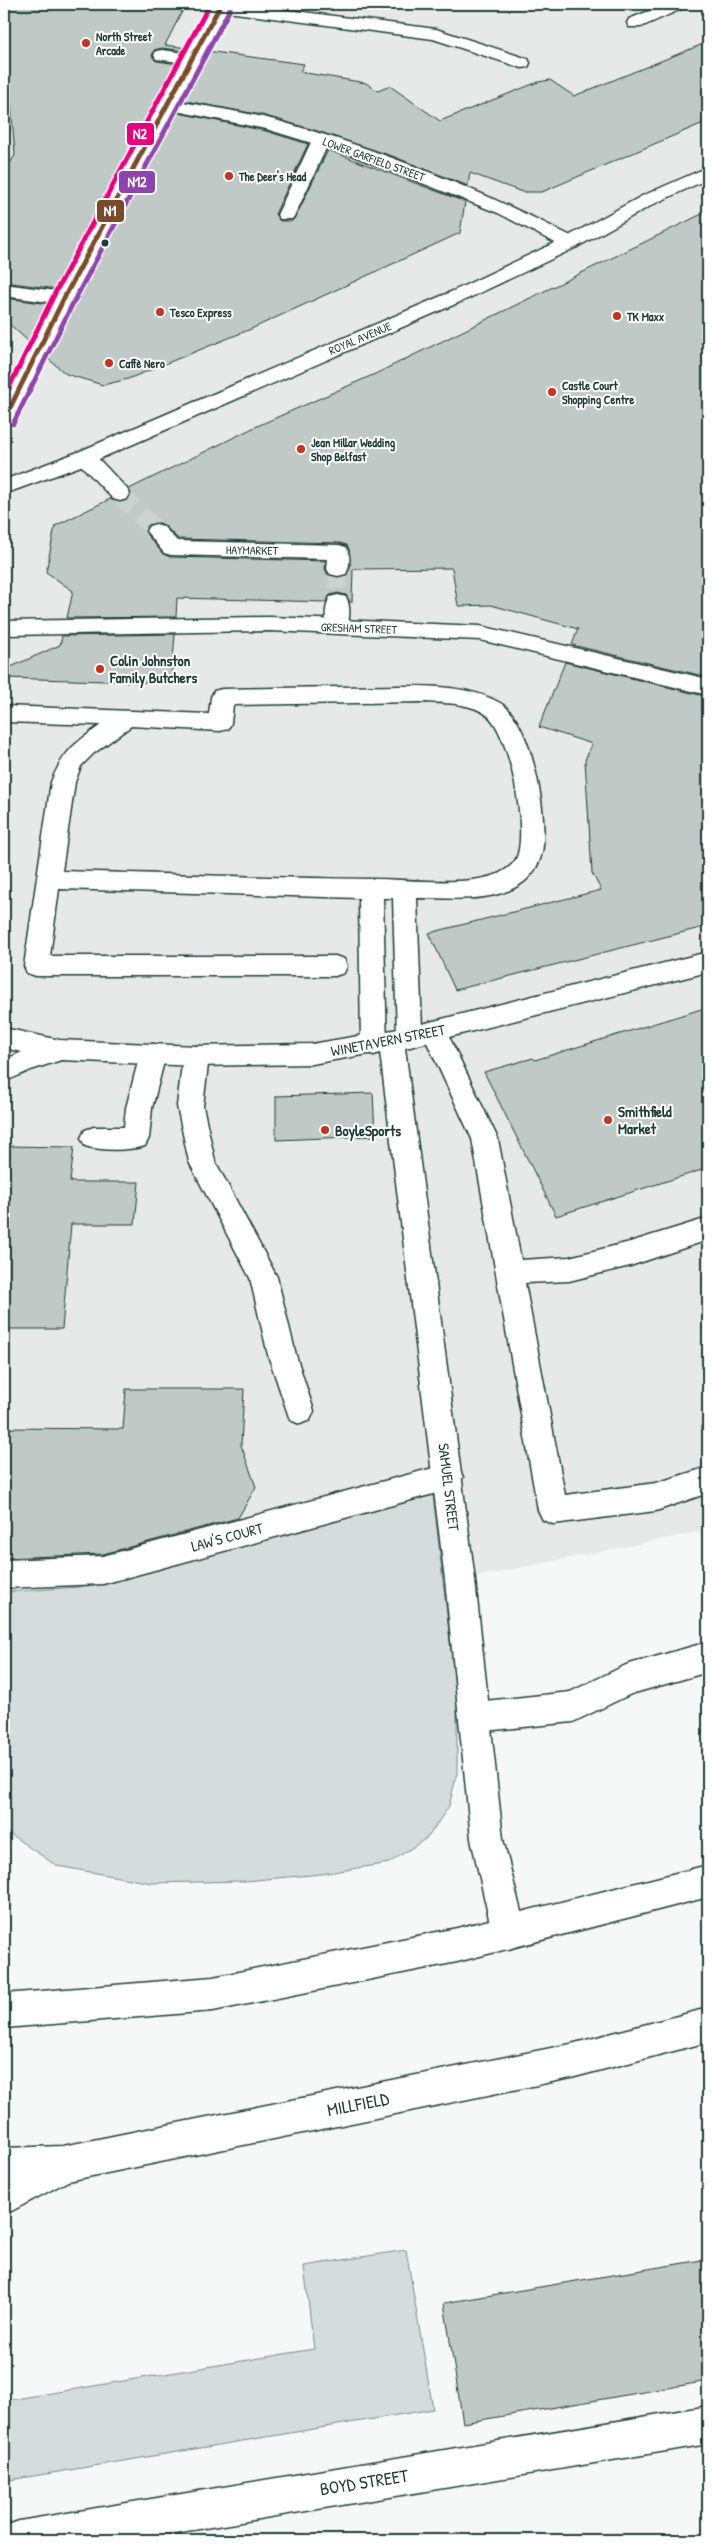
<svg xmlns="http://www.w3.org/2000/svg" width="712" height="2544" viewBox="0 0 712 2544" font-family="'Patrick Hand',sans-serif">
<rect width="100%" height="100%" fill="#f6f7f7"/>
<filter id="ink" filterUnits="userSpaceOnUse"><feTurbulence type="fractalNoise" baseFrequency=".02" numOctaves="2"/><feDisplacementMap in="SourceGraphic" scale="10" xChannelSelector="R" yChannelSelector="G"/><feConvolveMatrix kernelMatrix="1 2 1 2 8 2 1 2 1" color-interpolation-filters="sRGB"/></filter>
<g filter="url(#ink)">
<path fill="#e6e9e8" d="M 4,4 L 708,4 L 708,1530 L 460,1580 L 448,1478 L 103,1570 L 4,1570 Z"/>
<path fill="#d6dcdb" stroke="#7a8c88" d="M 433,1495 L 457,1702 L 457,1773 L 449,1806 L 428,1837 L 389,1863 L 321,1874 L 245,1881 L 152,1883 L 57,1866 L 4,1830 L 4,1592 L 79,1587 Z
M 406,2250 L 433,2409 L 4,2481 L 4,2401 L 314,2349 L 304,2266 Z"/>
<path fill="#c0c9c6" stroke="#1f3d34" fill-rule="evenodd" d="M 4,4 L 186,4 L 165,45 L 187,48 L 185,51 L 162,48 L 154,50 L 152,56 L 156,61 L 179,64 L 58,289 L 4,282 L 4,174 L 15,155 L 9,79 L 4,79 Z
M 708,42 L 708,121 L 542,192 L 522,192 L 470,173 L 468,186 L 392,156 L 314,130 L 262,115 L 180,100 L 206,51 L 304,64 L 300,72 L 366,83 L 378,91 L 390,86 L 440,121 L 538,82 L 550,80 L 574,96 Z
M 174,112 L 266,131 L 308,144 L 275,214 L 280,221 L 292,221 L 296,216 L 328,150 L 465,202 L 460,233 L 251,329 L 128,379 L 103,385 L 66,374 L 46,357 L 75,299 Z
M 708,211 L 708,677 L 572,645 L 578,629 L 491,605 L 458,606 L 452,568 L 353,569 L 352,602 L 350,602 L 346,595 L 338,593 L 330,595 L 326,602 L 177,598 L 176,617 L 67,618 L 73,591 L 46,572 L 55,526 L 110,499 L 119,503 L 128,501 L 132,495 L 129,489 L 255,427 L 375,374 ZM 157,522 L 164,525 L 178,539 L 340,543 L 347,545 L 349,549 L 350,568 L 346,576 L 338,578 L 328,575 L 325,569 L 326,561 L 170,557 L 163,554 L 144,531 L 148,524 Z
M 4,298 L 50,304 L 30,343 L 4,319 Z
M 175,634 L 171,683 L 4,678 L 4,670 L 60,645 L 62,636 Z
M 565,662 L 708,697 L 708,926 L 455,990 L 429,933 L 601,890 L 592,873 L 585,760 L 592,744 L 539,727 Z
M 708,1007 L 708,1168 L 556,1216 L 484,1072 L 533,1058 L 535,1060 Z
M 373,1093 L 375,1136 L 276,1140 L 276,1096 Z
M 4,1146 L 74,1147 L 70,1182 L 139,1182 L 135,1224 L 71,1224 L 62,1329 L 4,1329 Z
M 126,1389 L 244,1389 L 241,1445 L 256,1487 L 238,1518 L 103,1554 L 4,1558 L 4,1428 L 123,1429 Z
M 708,2259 L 708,2381 L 463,2423 L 444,2303 Z"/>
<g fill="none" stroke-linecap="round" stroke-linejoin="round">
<path stroke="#cbd2d0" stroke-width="19" stroke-dasharray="19 9" stroke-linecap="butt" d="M 120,494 L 156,531
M 338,569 L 338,602"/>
<defs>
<path id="service" d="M 213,4 L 241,4 L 436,29 L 528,59 L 530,63 L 528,67 L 522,68 L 433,39 L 220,11 L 214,9 L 212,6 Z
M 667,4 L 688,4 L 686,7 L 641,27 L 629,27 L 627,23 L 629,19 Z
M 321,135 L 327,136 L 330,140 L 295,215 L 292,219 L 280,219 L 277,215 L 312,140 L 315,136 Z
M 4,284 L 64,292 L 71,294 L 73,298 L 71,302 L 64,304 L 4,296 Z
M 400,686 C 433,686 471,686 500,703 C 532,720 549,819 542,852 C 540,863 533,874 525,881 C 496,904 452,898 417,898 L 422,1029 L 425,1024 L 434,1021 L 443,1024 L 498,1139 L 521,1260 L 569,1257 L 630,1242 L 708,1218 L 708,1240 L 630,1266 L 569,1281 L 525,1283 L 565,1495 L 656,1483 L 708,1467 L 708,1493 L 656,1511 L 553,1524 L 543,1520 L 538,1510 L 472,1139 L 423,1034 L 419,1044 L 410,1047 L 401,1044 L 397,1037 L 393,898 L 383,898 L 387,1045 L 383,1052 L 374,1055 L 365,1052 L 361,1045 L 359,898 L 59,889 L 50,956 L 335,956 L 344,959 L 347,966 L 344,973 L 335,976 L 36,976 L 27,973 L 24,966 L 51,782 C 64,751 74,744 101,725 L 4,722 L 4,706 L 209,714 L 211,697 L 214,691 L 222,689 ZM 421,702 C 442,703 470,702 487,715 C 510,733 529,833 516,859 C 512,867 500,874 492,876 C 461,886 405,879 371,879 C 269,878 165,874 62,871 L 75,782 L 81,766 L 93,754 L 131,726 L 220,731 L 228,729 L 231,723 L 233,705 Z
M 153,1044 L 162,1047 L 166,1054 L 152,1108 L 149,1138 L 145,1146 C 128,1151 102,1151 85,1146 L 81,1138 L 85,1130 L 94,1127 L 124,1127 L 126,1108 L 140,1054 L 144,1047 Z
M 196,1046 L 205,1049 L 209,1056 L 203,1106 L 215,1161 L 277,1277 L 296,1355 L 314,1411 L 310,1420 L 300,1424 L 290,1420 L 268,1355 L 250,1278 L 189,1162 L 177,1106 L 183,1056 L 187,1049 Z
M 448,1464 L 458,1468 L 463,1477 L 458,1486 L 448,1490 L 103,1584 L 4,1588 L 4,1560 L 103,1556 Z
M 708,1642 L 708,1672 L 631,1694 L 573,1722 L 475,1732 L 464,1728 L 459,1717 L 464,1706 L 475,1702 L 570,1692 L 626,1665 Z"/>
<path id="pedestrian" d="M 162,50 L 199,55 L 201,59 L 199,63 L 193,64 L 156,59 L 154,55 L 156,51 Z
M 167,99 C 203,106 240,111 275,120 C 379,149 481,190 577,239 L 579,243 L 577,247 L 563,247 L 498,213 L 351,155 L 266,129 L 161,108 L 158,104 L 161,100 Z
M 85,451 L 92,452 L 127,489 L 130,494 L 127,499 L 120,501 L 113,499 L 78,462 L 75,457 L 78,452 Z
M 156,524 L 163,526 L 177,541 L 339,545 L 346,547 C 351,555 350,566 346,574 L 338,576 L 330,574 L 327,569 L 328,559 L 171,555 L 164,553 L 146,531 L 149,526 Z
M 338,595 L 346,597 C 351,605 350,623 345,631 L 337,633 L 329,631 C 324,623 325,605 330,597 Z"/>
<path id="minor" d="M 708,167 L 708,179 L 654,204 L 577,247 L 467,299 L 92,462 L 4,494 L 4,480 L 78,452 L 453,291 L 563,239 L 642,196 Z
M 270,617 L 480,626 L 708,679 L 708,695 L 480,640 L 270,631 L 4,635 L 4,621 Z
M 708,952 L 708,972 L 405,1048 L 475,1580 L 503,1839 L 526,1932 L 521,1944 L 509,1949 L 497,1944 L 492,1932 L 471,1839 L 445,1580 L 380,1052 L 312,1064 L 196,1066 L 61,1060 L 31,1070 L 4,1082 L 4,1060 L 22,1052 L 4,1048 L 4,1028 L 60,1040 L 196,1046 L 312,1044 L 410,1027 Z
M 708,2406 L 708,2444 L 133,2540 L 4,2540 L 5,2526 L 19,2521 Z"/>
<path id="tertiary" d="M 213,4 L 229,4 L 73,298 L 14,420 L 11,424 L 4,426 L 4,400 L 55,298 Z"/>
<path id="secondary" d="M 708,1865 L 708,1897 L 457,1962 L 213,2011 L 4,2028 L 4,1994 L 213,1977 L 457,1928 Z
M 708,2008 L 708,2042 L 571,2078 L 68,2181 L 4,2215 L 4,2148 L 63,2146 L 571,2044 Z"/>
</defs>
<use href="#service" stroke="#1f3d34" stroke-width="3"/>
<use href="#pedestrian" stroke="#1f3d34" stroke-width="3"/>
<use href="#minor" stroke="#1f3d34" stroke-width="3"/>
<use href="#tertiary" stroke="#1f3d34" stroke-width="3"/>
<use href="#secondary" stroke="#1f3d34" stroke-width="3"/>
<use href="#service" fill="#fff" fill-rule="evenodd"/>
<use href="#pedestrian" fill="#fff" fill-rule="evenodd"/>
<use href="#minor" fill="#fff" fill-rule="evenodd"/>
<use href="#tertiary" fill="#fff" fill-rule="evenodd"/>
<use href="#secondary" fill="#fff" fill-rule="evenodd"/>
<defs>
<path id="bus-1" d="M 4,420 L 64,298 L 221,4"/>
<path id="bus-2" d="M 13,424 L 73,303 L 230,9"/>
<path id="bus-3" d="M 4,398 L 55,293 L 210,4"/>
</defs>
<use href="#bus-1" stroke="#fff" stroke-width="8"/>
<use href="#bus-2" stroke="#fff" stroke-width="8"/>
<use href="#bus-3" stroke="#fff" stroke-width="8"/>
<use href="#bus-1" stroke="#7a4b2a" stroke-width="5"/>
<use href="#bus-2" stroke="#8e44ad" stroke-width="5"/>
<use href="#bus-3" stroke="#e5007d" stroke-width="5"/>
</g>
</g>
<g fill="#c8321e" stroke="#fff" stroke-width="2">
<circle cx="86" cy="43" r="5"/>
<circle cx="229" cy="176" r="5"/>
<circle cx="160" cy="312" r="5"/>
<circle cx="617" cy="316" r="5"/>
<circle cx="109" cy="363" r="5"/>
<circle cx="552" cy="392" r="5"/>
<circle cx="301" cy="449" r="5"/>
<circle cx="100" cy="669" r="5"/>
<circle cx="608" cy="1120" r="5"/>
<circle cx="325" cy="1130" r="5"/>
</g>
<circle fill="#1f3d34" stroke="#fff" stroke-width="2" cx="105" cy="243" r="4.5"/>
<g text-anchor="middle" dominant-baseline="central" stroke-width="4" stroke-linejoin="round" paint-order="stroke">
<g font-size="12" font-weight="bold" fill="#1f3d34" stroke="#fff" text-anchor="start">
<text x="96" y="36">North Street<tspan x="96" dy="14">Arcade</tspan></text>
<text x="239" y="176">The Deer's Head</text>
<text x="170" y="312">Tesco Express</text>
<text x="627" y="316">TK Maxx</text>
<text x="119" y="363">Caffè Nero</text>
<text x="562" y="385">Castle Court<tspan x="562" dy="14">Shopping Centre</tspan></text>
<text x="311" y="442">Jean Millar Wedding<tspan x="311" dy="14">Shop Belfast</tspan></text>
</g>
<g font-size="12" fill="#1f3d34" stroke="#fff">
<text transform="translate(374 159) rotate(20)">LOWER GARFIELD STREET</text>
<text transform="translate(360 338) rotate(-23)">ROYAL AVENUE</text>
<text transform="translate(252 550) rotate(1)">HAYMARKET</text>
<text transform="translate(359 628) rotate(2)">GRESHAM STREET</text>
</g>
<g font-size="15" font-weight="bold" fill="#1f3d34" stroke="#fff" text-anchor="start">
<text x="110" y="660">Colin Johnston<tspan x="110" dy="17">Family Butchers</tspan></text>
<text x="618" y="1111">Smithfield<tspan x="618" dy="17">Market</tspan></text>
<text x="335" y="1130">BoyleSports</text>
</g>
<g font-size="15" fill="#1f3d34" stroke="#fff">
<text transform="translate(388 1040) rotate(-11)">WINETAVERN STREET</text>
<text transform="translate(449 1487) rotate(83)">SAMUEL STREET</text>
<text transform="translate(227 1537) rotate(-15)">LAW'S COURT</text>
</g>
<g font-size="18" fill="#1f3d34" stroke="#fff">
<text transform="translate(358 2104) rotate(-11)">MILLFIELD</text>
<text transform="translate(364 2482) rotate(-9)">BOYD STREET</text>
</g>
</g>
<g stroke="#fff" stroke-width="2">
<rect x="126" y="122" width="29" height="24" rx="5" fill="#e5007d"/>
<rect x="118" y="170" width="38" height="24" rx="5" fill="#8e44ad"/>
<rect x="96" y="199" width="29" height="24" rx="5" fill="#7a4b2a"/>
</g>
<g font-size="14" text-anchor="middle" font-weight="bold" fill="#fff">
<text x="140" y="139">N2</text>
<text x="137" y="187">N12</text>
<text x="110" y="216">N1</text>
</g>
<rect width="712" height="2544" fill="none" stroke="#fff" stroke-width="20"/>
<rect x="10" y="10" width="692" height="2524" fill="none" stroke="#1f3d34" stroke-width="2" filter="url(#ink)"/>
</svg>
